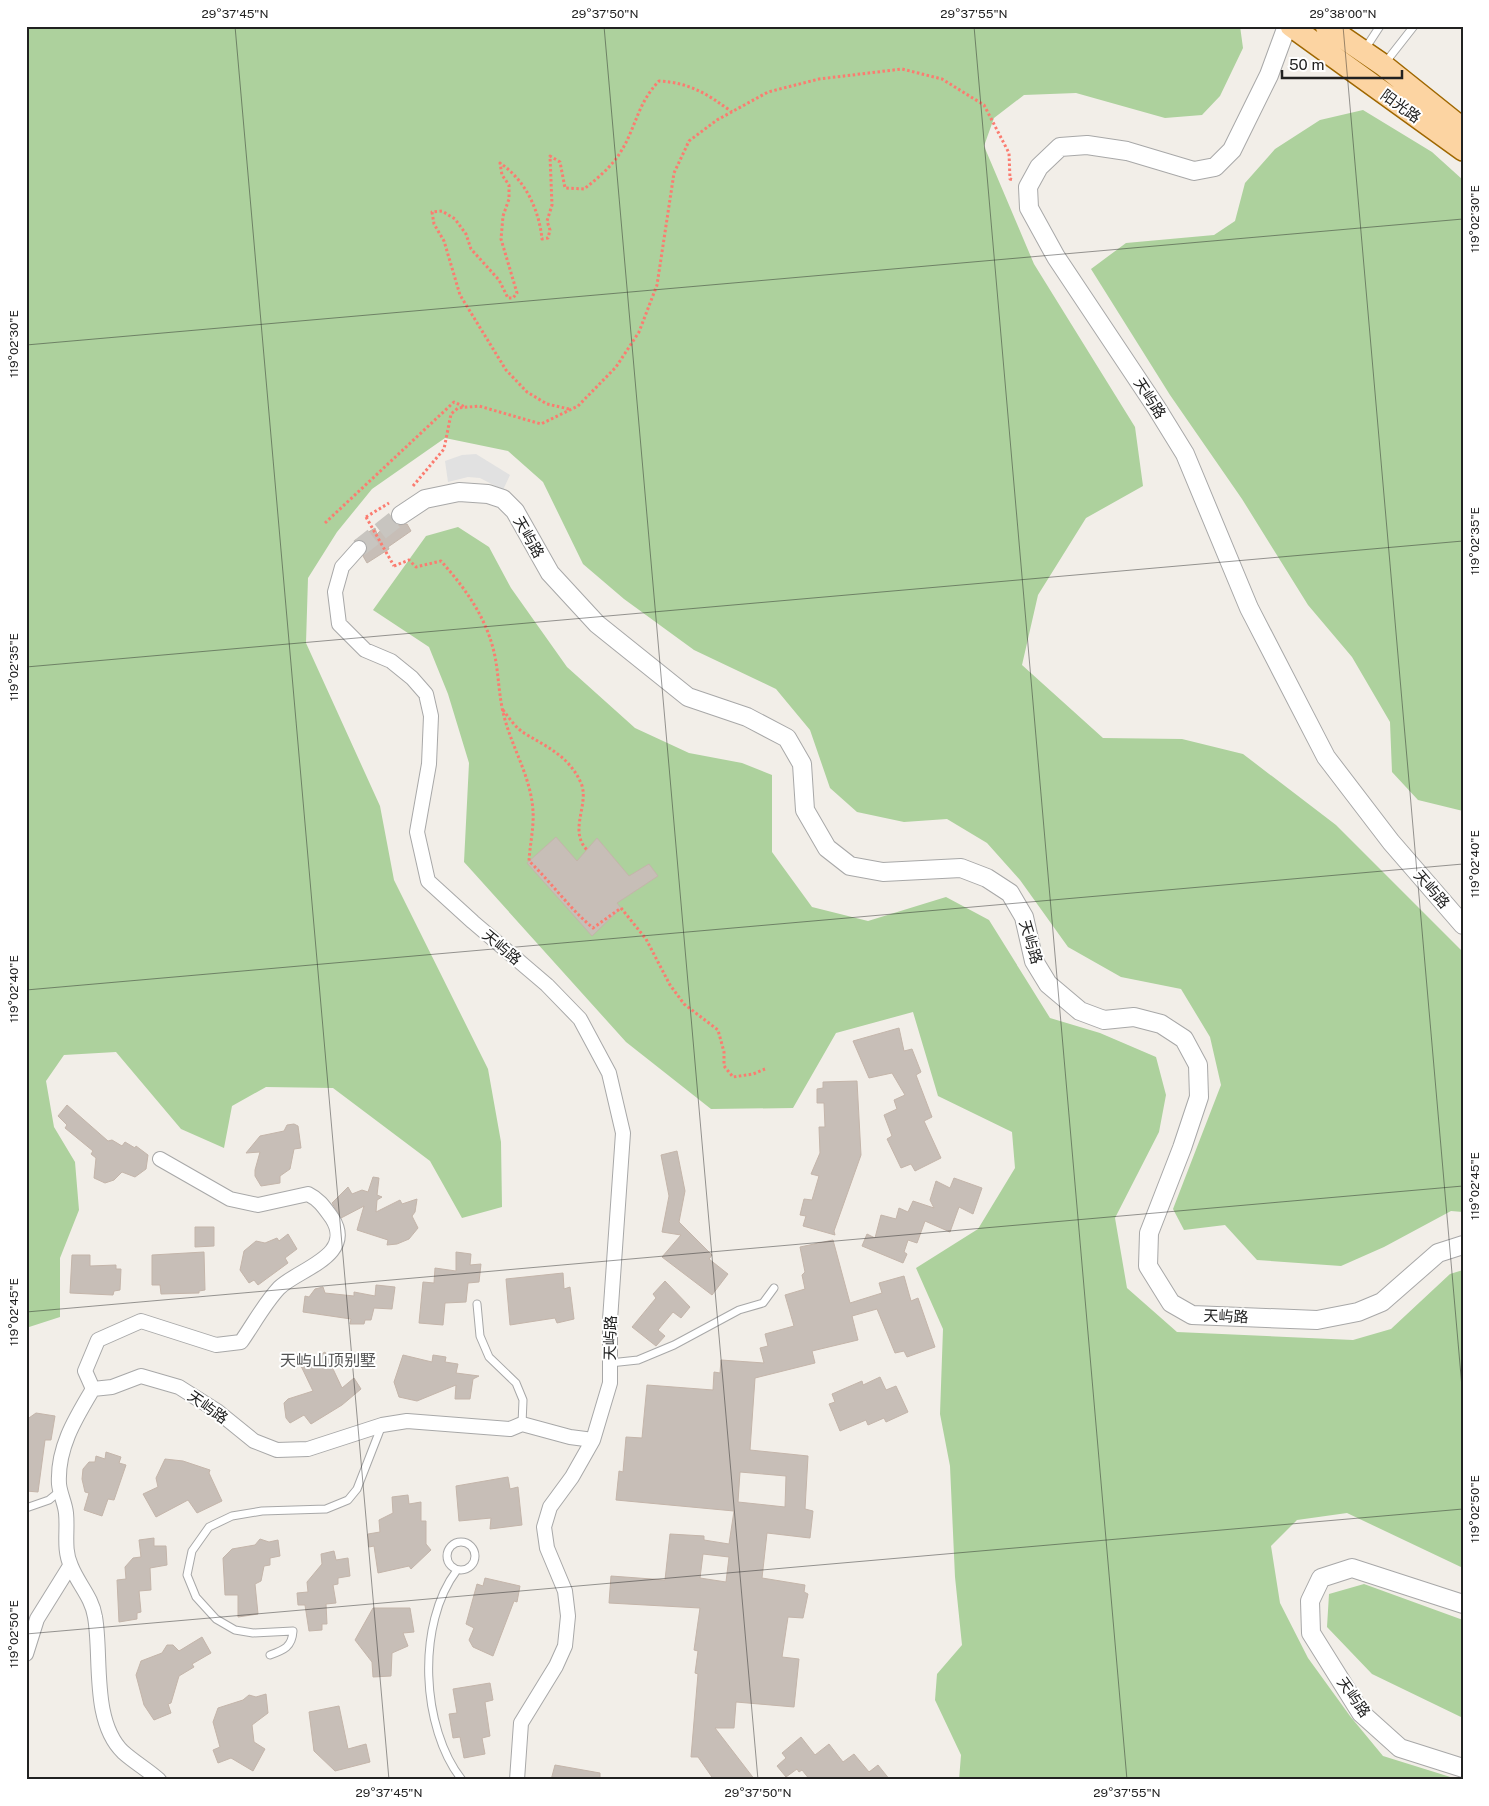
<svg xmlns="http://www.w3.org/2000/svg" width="1489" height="1806" viewBox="0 0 1489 1806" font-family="'Public Sans','Noto Sans SC',sans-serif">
<rect width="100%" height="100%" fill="#f2eee8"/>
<path fill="#add19d" d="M 26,26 L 1240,26 L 1243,48 L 1220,96 L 1202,115 L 1165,118 L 1076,93 L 1024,95 L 994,118 L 984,146 L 1034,264 L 1135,427 L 1143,486 L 1086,518 L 1038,595 L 1022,665 L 1103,738 L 1182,739 L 1243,754 L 1336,825 L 1463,952 L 1463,1212 L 1451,1211 L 1384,1247 L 1341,1266 L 1257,1260 L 1225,1225 L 1184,1230 L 1173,1209 L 1221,1085 L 1210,1037 L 1181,989 L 1121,977 L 1068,947 L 1020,880 L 987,843 L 947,819 L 904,822 L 857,812 L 830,788 L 810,730 L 776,689 L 694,650 L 624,599 L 583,564 L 543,482 L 508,451 L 445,438 L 372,489 L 337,532 L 308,578 L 306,643 L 380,806 L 394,880 L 488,1069 L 501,1142 L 502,1207 L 462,1218 L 430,1161 L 333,1088 L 266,1087 L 232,1106 L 224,1148 L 181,1129 L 116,1052 L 64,1055 L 46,1081 L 54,1127 L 75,1162 L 79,1210 L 60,1258 L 60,1317 L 26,1328 L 26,1206 L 29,1196 L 26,1189 Z
M 1363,110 L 1432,152 L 1463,180 L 1463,811 L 1418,800 L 1392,772 L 1390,722 L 1352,657 L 1308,605 L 1242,499 L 1170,395 L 1091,269 L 1126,243 L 1214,235 L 1235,221 L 1245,183 L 1275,149 L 1320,120 Z
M 458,527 L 489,547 L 511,588 L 567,667 L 635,728 L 689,753 L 742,763 L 772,775 L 772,852 L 812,907 L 868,921 L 946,897 L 989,920 L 1050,1018 L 1100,1033 L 1156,1057 L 1166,1095 L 1159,1132 L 1115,1218 L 1127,1288 L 1177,1332 L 1353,1340 L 1391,1329 L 1450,1274 L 1463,1270 L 1463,1568 L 1347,1513 L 1297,1520 L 1271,1546 L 1280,1603 L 1308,1658 L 1350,1716 L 1383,1756 L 1460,1780 L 959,1780 L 961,1755 L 935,1700 L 937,1674 L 962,1645 L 955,1577 L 950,1466 L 940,1414 L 943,1329 L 916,1268 L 978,1229 L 1015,1168 L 1012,1132 L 938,1096 L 913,1012 L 836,1033 L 793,1108 L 711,1109 L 626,1042 L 464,862 L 469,763 L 448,694 L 429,647 L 373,610 L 426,536 Z
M 1364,1584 L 1463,1620 L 1463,1718 L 1372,1674 L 1327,1627 L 1329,1594 Z"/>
<path fill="#e1e1e1" d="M 476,454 L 510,475 L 503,490 L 480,478 L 468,477 L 448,482 L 445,461 L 462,455 Z"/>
<path fill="#c7beb7" stroke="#c4b5aa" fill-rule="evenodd" d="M 392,520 L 397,525 L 407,524 L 411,531 L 388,547 L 389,549 L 367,563 L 363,556 L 367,550 L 367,545 L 361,540 L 354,541 L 375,528 L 377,534 Z
M 556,837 L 577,861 L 597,838 L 629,876 L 649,864 L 658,876 L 617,903 L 621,908 L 592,936 L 527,863 Z
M 899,1028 L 904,1051 L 912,1049 L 921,1072 L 916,1075 L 932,1117 L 924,1121 L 941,1158 L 915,1171 L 911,1164 L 901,1168 L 887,1139 L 892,1136 L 884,1115 L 897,1109 L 894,1100 L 905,1095 L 892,1073 L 869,1078 L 853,1041 Z
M 857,1081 L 861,1155 L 834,1231 L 835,1235 L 803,1226 L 806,1216 L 800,1215 L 804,1199 L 812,1200 L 819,1176 L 811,1174 L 820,1153 L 819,1127 L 825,1127 L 824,1103 L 817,1103 L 817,1089 L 823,1088 L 823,1082 Z
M 67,1105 L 108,1141 L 112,1140 L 122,1146 L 125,1142 L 135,1148 L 136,1146 L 148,1155 L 146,1169 L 135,1177 L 122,1172 L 114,1180 L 105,1183 L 94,1178 L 96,1158 L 91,1154 L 93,1151 L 65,1128 L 67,1125 L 58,1116 Z
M 294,1124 L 298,1126 L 301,1148 L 294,1149 L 290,1169 L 280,1176 L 280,1183 L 261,1186 L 255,1176 L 255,1170 L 260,1152 L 246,1153 L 260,1136 L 284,1131 L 287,1125 Z
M 677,1151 L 685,1191 L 679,1222 L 712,1255 L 709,1259 L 728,1274 L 712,1295 L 662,1257 L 681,1235 L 662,1232 L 669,1196 L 661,1155 Z
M 373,1177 L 379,1178 L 377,1195 L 382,1197 L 377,1200 L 376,1212 L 400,1200 L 402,1204 L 417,1199 L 415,1212 L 412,1216 L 418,1228 L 409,1239 L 397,1244 L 387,1245 L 388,1240 L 357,1230 L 364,1206 L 341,1218 L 332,1203 L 348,1187 L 352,1194 L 362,1190 L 368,1192 Z
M 954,1178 L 982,1188 L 973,1214 L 959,1207 L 950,1232 L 925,1221 L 917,1243 L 908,1240 L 904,1252 L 907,1254 L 903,1263 L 862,1246 L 867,1234 L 875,1238 L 881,1215 L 896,1219 L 899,1208 L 908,1212 L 913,1201 L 934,1208 L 930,1200 L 936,1181 L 950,1188 Z
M 195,1227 L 214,1227 L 214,1246 L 195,1247 Z
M 288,1234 L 297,1249 L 285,1258 L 288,1263 L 258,1285 L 254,1280 L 249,1283 L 240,1270 L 244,1251 L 256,1241 L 265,1243 L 277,1238 L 279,1241 Z
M 833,1240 L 850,1303 L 882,1293 L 879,1283 L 904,1276 L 911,1301 L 918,1298 L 935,1347 L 907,1357 L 904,1351 L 895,1353 L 877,1309 L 852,1316 L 858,1340 L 812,1351 L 815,1363 L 755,1378 L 750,1450 L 808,1456 L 805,1509 L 813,1511 L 810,1538 L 767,1533 L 762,1578 L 805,1585 L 804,1592 L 808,1594 L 803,1618 L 788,1617 L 782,1657 L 799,1659 L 794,1707 L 736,1702 L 734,1728 L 715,1728 L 755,1780 L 714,1780 L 698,1757 L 691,1757 L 698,1674 L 695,1673 L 698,1651 L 694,1650 L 700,1608 L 609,1603 L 611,1576 L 665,1580 L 670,1534 L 704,1536 L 704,1540 L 729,1544 L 734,1511 L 616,1500 L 619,1471 L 623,1472 L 626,1437 L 642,1438 L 647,1385 L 713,1390 L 714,1372 L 720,1373 L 721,1360 L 764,1363 L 760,1348 L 768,1346 L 765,1334 L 794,1326 L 785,1295 L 805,1289 L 802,1275 L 805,1272 L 800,1247 ZM 740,1472 L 786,1476 L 785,1507 L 738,1502 ZM 703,1554 L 729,1557 L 726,1582 L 700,1578 Z
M 204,1252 L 205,1290 L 199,1291 L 199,1293 L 161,1294 L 160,1285 L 152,1285 L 152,1255 Z
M 456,1252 L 471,1254 L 470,1265 L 481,1264 L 479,1282 L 468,1283 L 466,1302 L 445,1303 L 443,1325 L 419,1323 L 423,1282 L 434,1283 L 435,1268 L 456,1271 Z
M 72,1255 L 90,1255 L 90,1266 L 116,1265 L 116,1269 L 121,1269 L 120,1290 L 114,1291 L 113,1295 L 70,1293 Z
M 563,1273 L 564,1289 L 570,1287 L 574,1319 L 557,1323 L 555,1318 L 510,1325 L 506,1279 Z
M 665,1281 L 690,1307 L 681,1318 L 673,1312 L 658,1330 L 665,1336 L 656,1346 L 632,1327 L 656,1298 L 653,1294 Z
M 376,1285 L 395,1287 L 392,1309 L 374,1308 L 371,1320 L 365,1320 L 364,1324 L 350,1324 L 351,1319 L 303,1312 L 305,1296 L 309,1297 L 315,1289 L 323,1287 L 325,1293 L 354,1296 L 354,1292 L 375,1296 Z
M 325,1352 L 342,1388 L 354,1378 L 361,1389 L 342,1405 L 311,1424 L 304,1415 L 290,1423 L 286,1418 L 284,1403 L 288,1399 L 313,1391 L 301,1366 Z
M 403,1355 L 432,1362 L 433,1355 L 446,1357 L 445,1362 L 458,1364 L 456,1373 L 479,1376 L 473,1379 L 470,1399 L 455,1399 L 456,1385 L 417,1401 L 399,1397 L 394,1382 Z
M 880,1377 L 886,1390 L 896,1386 L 908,1412 L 886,1422 L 884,1418 L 868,1425 L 866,1420 L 840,1431 L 829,1404 L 835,1402 L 832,1394 L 862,1381 L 863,1385 Z
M 36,1413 L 55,1416 L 51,1440 L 45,1440 L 38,1492 L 26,1491 L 26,1420 Z
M 106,1452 L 121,1457 L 119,1463 L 126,1465 L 114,1500 L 108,1499 L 102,1516 L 84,1510 L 89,1493 L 85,1492 L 82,1479 L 83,1469 L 89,1462 L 95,1462 L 96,1456 L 105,1459 Z
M 165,1459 L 183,1461 L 210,1470 L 209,1473 L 222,1501 L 197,1513 L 188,1500 L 156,1517 L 143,1494 L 158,1487 L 156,1478 Z
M 508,1477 L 510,1489 L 518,1487 L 522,1525 L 490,1529 L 491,1518 L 459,1521 L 456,1486 Z
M 408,1495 L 409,1504 L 421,1502 L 421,1521 L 426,1521 L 426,1544 L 431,1550 L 411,1569 L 409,1566 L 378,1573 L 374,1546 L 369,1547 L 368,1534 L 380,1532 L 379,1520 L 393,1513 L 392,1497 Z
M 154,1538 L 154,1546 L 166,1546 L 167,1565 L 150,1568 L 151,1590 L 139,1591 L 141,1612 L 137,1613 L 137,1619 L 119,1622 L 117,1580 L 126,1579 L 125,1567 L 133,1558 L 141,1557 L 139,1540 Z
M 260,1539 L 269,1542 L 278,1540 L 280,1556 L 270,1558 L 270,1565 L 264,1566 L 261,1581 L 255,1584 L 258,1614 L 238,1617 L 238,1595 L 225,1595 L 223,1558 L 232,1549 L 255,1545 Z
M 334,1551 L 336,1560 L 348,1558 L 350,1576 L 338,1578 L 338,1584 L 333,1585 L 336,1603 L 326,1604 L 327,1624 L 322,1624 L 322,1630 L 309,1631 L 305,1605 L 298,1605 L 297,1593 L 308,1592 L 307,1582 L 322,1564 L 321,1554 Z
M 485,1578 L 520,1586 L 517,1602 L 514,1601 L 493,1656 L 473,1647 L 469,1640 L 474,1628 L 466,1624 L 477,1584 L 483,1586 Z
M 373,1608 L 410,1608 L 414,1632 L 403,1633 L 408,1646 L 392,1653 L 391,1676 L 373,1677 L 372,1662 L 355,1640 Z
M 202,1637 L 211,1653 L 192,1664 L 194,1667 L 179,1676 L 171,1703 L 168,1704 L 171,1713 L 154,1720 L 144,1705 L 136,1675 L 141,1661 L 162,1653 L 167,1645 L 173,1645 L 179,1651 Z
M 490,1683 L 493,1700 L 485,1702 L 490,1736 L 482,1738 L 485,1754 L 464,1758 L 460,1737 L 453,1738 L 449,1714 L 457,1713 L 453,1689 Z
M 266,1694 L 268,1713 L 252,1725 L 254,1742 L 265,1749 L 253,1771 L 231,1758 L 218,1763 L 213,1750 L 220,1747 L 213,1722 L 218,1708 L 243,1700 L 249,1695 L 256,1697 Z
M 339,1706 L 348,1749 L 366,1744 L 370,1762 L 335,1771 L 314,1751 L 309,1712 Z
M 801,1737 L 815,1755 L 829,1744 L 843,1762 L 854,1754 L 869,1772 L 878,1765 L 890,1780 L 810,1780 L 802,1770 L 799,1772 L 797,1769 L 786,1777 L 777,1766 L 786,1758 L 782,1753 Z
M 555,1765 L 600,1773 L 600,1780 L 551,1780 Z"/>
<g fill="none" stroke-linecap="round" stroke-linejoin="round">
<path stroke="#c8c5c0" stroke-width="18" stroke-dasharray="18 9" stroke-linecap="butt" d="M 359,548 L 401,515"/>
<defs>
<path id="service" d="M 1365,49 L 1380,26
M 1385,63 L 1414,26
M 477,1304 L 480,1336 L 489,1357 L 516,1383 L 523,1400 L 522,1424
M 610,1363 L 638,1360 L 674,1345 L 739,1310 L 763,1303 L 774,1288
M 26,1508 L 49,1500 L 60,1491
M447 1556a14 14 0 1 1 28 0a14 14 0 1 1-28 0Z
M 457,1570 C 416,1624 421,1728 462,1780
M 270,1655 C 284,1650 292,1647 293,1631 L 253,1633 L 235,1630 L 216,1619 L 196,1597 L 187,1575 L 192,1551 L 209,1527 L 232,1516 L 262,1511 L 326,1509 L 348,1500 L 357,1489 L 382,1425"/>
<path id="minor" d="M 93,1389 L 85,1371 L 98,1340 L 141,1321 L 216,1345 L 241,1342 C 253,1325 264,1304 279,1288 C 298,1269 356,1256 332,1218 C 324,1207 320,1200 308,1194 L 258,1205 L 230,1199 L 160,1159
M 26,1654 L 37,1619 L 70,1566
M 159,1780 C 148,1770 134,1762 123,1752 C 91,1721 102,1656 95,1617 C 92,1597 78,1584 71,1566 C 63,1549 68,1531 66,1513 C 65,1503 60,1494 59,1484 C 57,1448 75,1419 93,1389 L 112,1387 L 141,1376 L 179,1387 L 217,1411 L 254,1441 L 277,1450 L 308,1449 L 382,1425 L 407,1421 L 510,1429 L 522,1424 L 570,1437 L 593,1440 L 610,1383 L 610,1320 L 623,1133 L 609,1073 L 580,1019 L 547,985 L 473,922 L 428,881 L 417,832 L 429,764 L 431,716 L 426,694 L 412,678 L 391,661 L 365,650 L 339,624 L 335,592 L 342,567 L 359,548
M 517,1780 L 521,1723 L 556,1666 L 565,1646 L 568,1616 L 565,1591 L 547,1548 L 544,1527 L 550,1507 L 572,1477 L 593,1440"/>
<path id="tertiary" d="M 1287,26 L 1269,75 L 1232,150 L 1215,167 L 1194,171 L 1127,151 L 1087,145 L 1060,147 L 1039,167 L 1028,187 L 1029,208 L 1056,257 L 1156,407 L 1185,454 L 1249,608 L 1326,757 L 1391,842 L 1463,925
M 401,515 L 425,499 L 459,492 L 488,494 L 503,499 L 515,511 L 550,573 L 597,624 L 688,697 L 747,717 L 787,738 L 802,764 L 805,810 L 827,848 L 850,866 L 883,872 L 961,868 L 987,878 L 1010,893 L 1024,917 L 1034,961 L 1048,984 L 1080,1011 L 1104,1020 L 1134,1017 L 1161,1024 L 1184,1039 L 1198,1065 L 1199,1097 L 1182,1148 L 1149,1233 L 1148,1266 L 1171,1303 L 1192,1315 L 1317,1320 L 1358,1312 L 1382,1302 L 1438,1253 L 1463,1245
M 1463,1604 L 1352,1568 L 1321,1578 L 1310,1601 L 1311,1633 L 1361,1713 L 1400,1748 L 1463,1768"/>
<path id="primary" d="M 1291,26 L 1463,150
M 1326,26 L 1383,65 L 1463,129"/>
</defs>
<use href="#service" stroke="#a8a8a8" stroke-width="9"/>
<use href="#minor" stroke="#a8a8a8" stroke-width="16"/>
<use href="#tertiary" stroke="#a8a8a8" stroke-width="20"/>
<use href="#primary" stroke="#9f6700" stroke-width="24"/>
<path stroke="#fb7c70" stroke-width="3" stroke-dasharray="2.5 2.5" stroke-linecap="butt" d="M 569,409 L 547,404 L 527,392 L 506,370 L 460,295 L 444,241 L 434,224 L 432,212 L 442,211 L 455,219 L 466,234 L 471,249 L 499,280 L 508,298 L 513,298 L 517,293 L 501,239 L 503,216 L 509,199 L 509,185 L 502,175 L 500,163 C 525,180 539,209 542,239 L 548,238 L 550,230 L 547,221 L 552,205 L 550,156 L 560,162 L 565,188 L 584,189 C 597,179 611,167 620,153 C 636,128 637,104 659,81 C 691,83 707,94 732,112
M 413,486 L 444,449 L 451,414 L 458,408 L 479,406 L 541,424 L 578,406 L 616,367 L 639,332 L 657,285 L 674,173 L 689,141 L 717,120 L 768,92 L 819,79 L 902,69 L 942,79 L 984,105 L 1009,153 L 1010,179 L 1014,180
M 366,517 L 389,503
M 325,523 L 454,402 L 465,407
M 394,566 L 409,560 L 416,567 L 441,561 C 464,587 484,614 493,648 C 499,670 498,694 504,716 C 512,748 531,777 533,811 C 534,827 530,844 529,861 C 552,883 569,908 593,928 L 621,908 L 646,939 L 670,985 L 684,1004 L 718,1030 L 724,1052 L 724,1066 L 733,1077 L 753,1074 L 765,1069
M 503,710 C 509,718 516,728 524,733 C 547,747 569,756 581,783 C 590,804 568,830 587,850"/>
<use href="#service" stroke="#fff" stroke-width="7"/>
<use href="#minor" stroke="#fff" stroke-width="14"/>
<use href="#tertiary" stroke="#fff" stroke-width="18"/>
<use href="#primary" stroke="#fcd4a2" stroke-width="21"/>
<path stroke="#fb7c70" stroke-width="3" stroke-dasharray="2.5 2.5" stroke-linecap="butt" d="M 366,517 L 394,566"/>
</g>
<path fill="none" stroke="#212121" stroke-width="1" stroke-opacity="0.45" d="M 235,26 L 389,1780M 604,26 L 758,1780M 974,26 L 1127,1780M 1343,26 L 1463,1399M 26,345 L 1463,219M 26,667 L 1463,541M 26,990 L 1463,864M 26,1312 L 1463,1186M 26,1634 L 1463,1509"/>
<g text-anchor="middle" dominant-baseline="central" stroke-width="4" stroke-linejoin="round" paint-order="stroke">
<g font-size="15" fill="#212121" stroke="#fff">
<text transform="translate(1401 106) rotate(36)">阳光路</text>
<text transform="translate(1150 398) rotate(57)">天屿路</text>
<text transform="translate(529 537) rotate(60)">天屿路</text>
<text transform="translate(1432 889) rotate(49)">天屿路</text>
<text transform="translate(1031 942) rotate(73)">天屿路</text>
<text transform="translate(502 947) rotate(40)">天屿路</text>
<text transform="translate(1226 1316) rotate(2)">天屿路</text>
<text transform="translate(610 1338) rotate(-89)">天屿路</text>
<text transform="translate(208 1407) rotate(35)">天屿路</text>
<text transform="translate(1354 1697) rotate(55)">天屿路</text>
</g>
<g font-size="16" fill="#545454" stroke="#fff">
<text x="328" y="1360">天屿山顶别墅</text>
</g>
</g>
<rect width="1489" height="1806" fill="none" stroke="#ffffff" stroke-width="55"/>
<path d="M1282 70v8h120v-8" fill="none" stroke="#212121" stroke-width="2.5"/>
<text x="1289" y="70" font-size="15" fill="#212121" stroke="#ffffff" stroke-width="4" paint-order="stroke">50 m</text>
<rect x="28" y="28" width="1434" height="1750" fill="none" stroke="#212121" stroke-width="2"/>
<g font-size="12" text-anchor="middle" fill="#212121">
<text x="235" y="18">29°37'45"N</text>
<text x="605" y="18">29°37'50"N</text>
<text x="974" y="18">29°37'55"N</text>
<text x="1343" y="18">29°38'00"N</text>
<text transform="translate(1475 219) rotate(-90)" y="4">119°02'30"E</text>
<text transform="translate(14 344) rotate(-90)" y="4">119°02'30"E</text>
<text transform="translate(1475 541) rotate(-90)" y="4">119°02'35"E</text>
<text transform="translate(14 667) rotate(-90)" y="4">119°02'35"E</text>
<text transform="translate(1475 864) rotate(-90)" y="4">119°02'40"E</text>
<text transform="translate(14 989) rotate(-90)" y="4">119°02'40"E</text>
<text transform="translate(1475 1186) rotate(-90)" y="4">119°02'45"E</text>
<text transform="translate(14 1312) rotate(-90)" y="4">119°02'45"E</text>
<text transform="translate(1475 1509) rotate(-90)" y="4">119°02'50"E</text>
<text transform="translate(14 1634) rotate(-90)" y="4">119°02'50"E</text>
<text x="389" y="1797">29°37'45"N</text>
<text x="758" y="1797">29°37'50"N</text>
<text x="1127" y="1797">29°37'55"N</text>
</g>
</svg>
